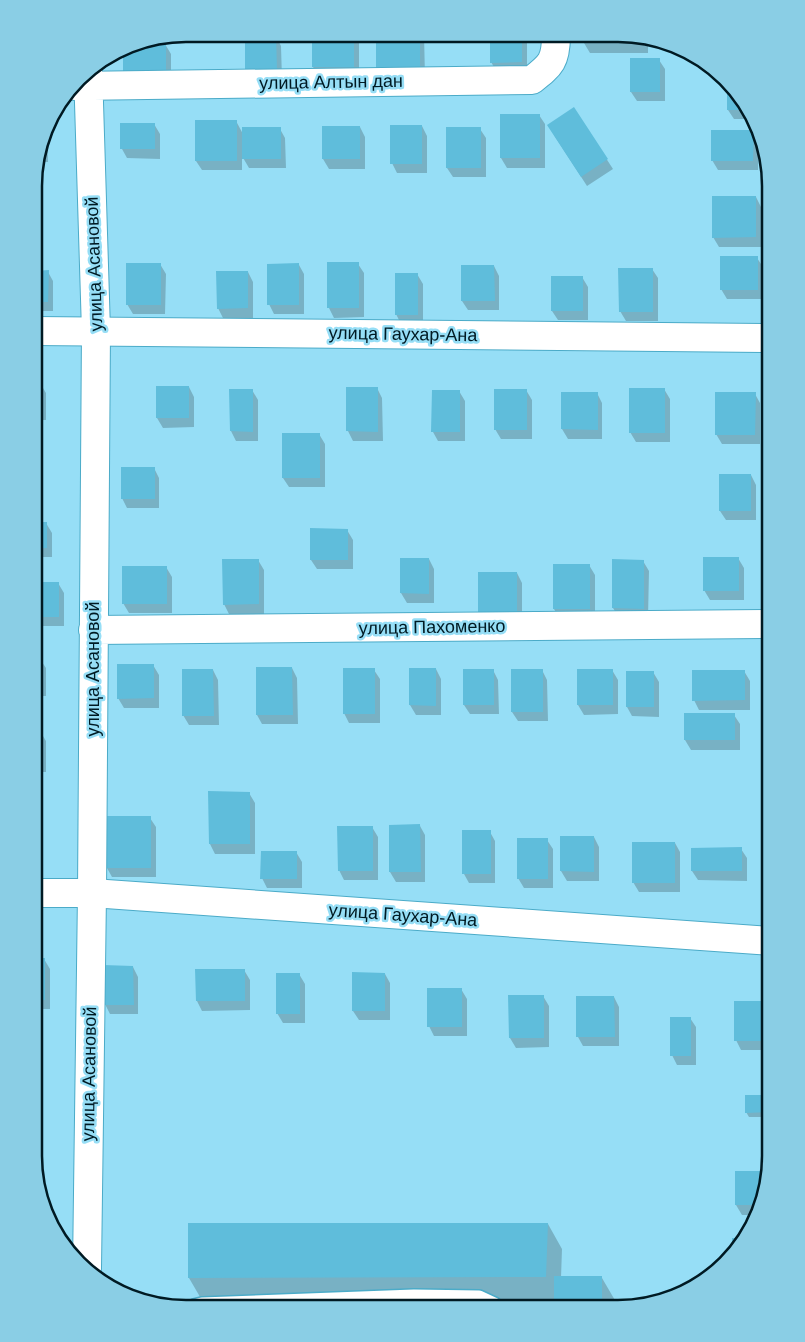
<svg xmlns="http://www.w3.org/2000/svg" width="805" height="1342" viewBox="0 0 805 1342" font-family="Helvetica,sans-serif">
<rect width="100%" height="100%" fill="#96def6"/>
<path fill="#0003" d="M 313,34 L 355,34 L 359,41 L 359,77 L 319,77 L 313,67 Z
M 377,34 L 424,34 L 425,77 L 383,77 L 377,67 Z
M 491,35 L 525,35 L 527,39 L 527,72 L 497,72 L 491,62 Z
M 584,35 L 639,35 L 648,39 L 648,53 L 590,53 L 584,43 Z
M 276,36 L 281,46 L 282,79 L 252,79 Z
M 135,44 L 165,44 L 171,54 L 171,89 L 124,79 L 124,48 Z
M 659,60 L 665,69 L 665,101 L 637,101 L 631,92 Z
M 728,87 L 753,119 L 734,119 L 728,110 Z
M 574,109 L 613,169 L 587,186 L 554,135 Z
M 501,115 L 539,115 L 545,124 L 545,168 L 507,168 L 501,158 Z
M 236,121 L 243,134 L 280,129 L 285,138 L 286,168 L 249,168 L 242,156 L 242,170 L 202,170 L 196,161 Z
M 154,124 L 160,134 L 160,159 L 127,158 L 122,149 Z
M 422,126 L 427,136 L 427,173 L 397,173 L 392,163 Z
M 323,127 L 360,127 L 365,137 L 365,169 L 329,169 L 323,159 Z
M 47,129 L 48,162 L 37,162 Z
M 480,129 L 486,138 L 486,177 L 453,177 L 447,168 Z
M 753,131 L 758,141 L 758,170 L 718,170 L 712,160 Z
M 756,197 L 761,207 L 761,247 L 719,247 L 713,237 Z
M 757,258 L 763,267 L 763,299 L 727,299 L 721,289 Z
M 160,264 L 166,274 L 165,314 L 133,314 L 127,304 Z
M 358,264 L 364,273 L 364,317 L 334,318 L 329,308 Z
M 299,265 L 304,274 L 304,314 L 274,314 L 269,304 Z
M 494,266 L 499,276 L 499,310 L 468,310 L 462,301 Z
M 652,269 L 658,278 L 658,321 L 626,321 L 620,311 Z
M 35,272 L 48,272 L 53,281 L 53,311 L 35,311 Z
M 248,272 L 253,282 L 253,318 L 223,318 L 218,308 Z
M 417,274 L 423,284 L 423,324 L 401,324 L 396,314 Z
M 582,277 L 588,287 L 588,320 L 558,320 L 552,311 Z
M 35,383 L 40,383 L 46,393 L 46,420 L 35,420 Z
M 157,387 L 189,387 L 194,397 L 194,427 L 163,428 L 157,418 Z
M 377,388 L 382,398 L 383,441 L 353,441 L 348,431 L 347,389 Z
M 664,389 L 670,399 L 670,442 L 636,442 L 630,432 Z
M 252,390 L 258,400 L 258,441 L 236,441 L 231,431 L 231,391 Z
M 526,390 L 532,400 L 532,439 L 501,439 L 495,429 Z
M 459,391 L 465,401 L 465,441 L 438,441 L 433,432 Z
M 597,393 L 602,403 L 602,439 L 568,439 L 562,429 Z
M 765,393 L 771,393 L 771,444 L 766,434 Z
M 755,394 L 760,403 L 760,444 L 722,444 L 716,434 Z
M 319,434 L 325,444 L 325,487 L 289,487 L 283,478 Z
M 154,468 L 159,478 L 159,508 L 127,508 L 122,498 Z
M 751,475 L 756,485 L 756,520 L 726,520 L 720,511 Z
M 35,523 L 46,523 L 52,533 L 52,557 L 35,557 Z
M 347,530 L 353,540 L 353,569 L 317,569 L 311,560 Z
M 738,558 L 744,568 L 744,600 L 710,600 L 704,590 Z
M 401,559 L 429,559 L 434,569 L 434,603 L 407,603 L 401,593 Z
M 258,560 L 264,570 L 264,614 L 229,614 L 224,604 Z
M 643,561 L 649,571 L 648,618 L 619,618 L 613,608 Z
M 589,565 L 595,575 L 595,618 L 559,618 L 554,609 Z
M 166,567 L 172,577 L 172,613 L 129,613 L 123,603 Z
M 517,573 L 522,583 L 522,623 L 485,622 Z
M 34,583 L 58,583 L 64,593 L 64,626 L 34,626 Z
M 34,659 L 40,659 L 46,668 L 46,696 L 34,696 Z
M 153,665 L 159,675 L 159,708 L 124,708 L 118,698 Z
M 292,668 L 297,678 L 298,724 L 262,724 L 257,715 Z
M 436,669 L 441,679 L 441,715 L 416,715 L 410,705 Z
M 213,670 L 218,680 L 219,725 L 189,725 L 183,715 Z
M 374,670 L 380,679 L 380,723 L 349,723 L 344,713 Z
M 493,670 L 498,680 L 499,714 L 470,714 L 464,705 Z
M 542,670 L 547,680 L 548,721 L 518,721 L 512,712 Z
M 579,670 L 612,670 L 618,680 L 618,714 L 584,715 L 578,705 Z
M 744,671 L 750,681 L 750,710 L 699,710 L 694,700 Z
M 653,672 L 659,682 L 659,717 L 632,716 L 627,707 Z
M 734,715 L 740,724 L 740,750 L 691,750 L 685,740 Z
M 34,731 L 40,731 L 46,741 L 46,772 L 34,772 Z
M 210,793 L 249,793 L 255,803 L 255,854 L 215,854 L 210,844 Z
M 150,818 L 156,827 L 156,877 L 112,877 L 107,868 Z
M 420,826 L 425,835 L 425,882 L 396,882 L 390,872 Z
M 372,827 L 378,837 L 378,880 L 344,880 L 339,870 Z
M 490,832 L 495,841 L 495,883 L 469,883 L 464,874 Z
M 561,837 L 594,837 L 599,847 L 599,881 L 567,881 L 561,871 Z
M 547,840 L 553,849 L 553,888 L 524,888 L 518,878 Z
M 675,843 L 680,852 L 680,892 L 639,892 L 633,882 Z
M 741,849 L 747,858 L 747,881 L 698,880 L 692,871 Z
M 296,852 L 302,862 L 302,888 L 267,888 L 262,878 Z
M 34,959 L 44,959 L 50,969 L 50,1009 L 34,1009 Z
M 133,967 L 138,977 L 138,1014 L 110,1014 L 105,1004 Z
M 197,970 L 244,970 L 250,980 L 250,1010 L 202,1011 L 197,1001 Z
M 299,974 L 305,984 L 305,1023 L 283,1023 L 277,1013 Z
M 385,974 L 390,983 L 390,1020 L 359,1020 L 353,1011 Z
M 461,989 L 467,999 L 467,1036 L 434,1036 L 429,1026 Z
M 543,996 L 549,1006 L 549,1047 L 516,1048 L 510,1038 Z
M 614,997 L 619,1007 L 619,1046 L 583,1046 L 578,1037 Z
M 771,1002 L 771,1050 L 741,1050 L 736,1040 Z
M 690,1018 L 696,1027 L 696,1065 L 677,1065 L 672,1055 Z
M 34,1074 L 37,1074 L 43,1084 L 43,1122 L 34,1122 Z
M 771,1096 L 771,1117 L 749,1117 L 746,1112 Z
M 34,1148 L 39,1158 L 39,1183 L 34,1155 Z
M 736,1173 L 769,1173 L 759,1215 L 742,1215 L 736,1205 Z
M 548,1224 L 562,1249 L 561,1278 L 602,1278 L 616,1302 L 616,1308 L 555,1308 L 555,1301 L 203,1302 L 189,1278 Z"/>
<path fill="#5fbddb" d="M 312,34 L 354,34 L 354,67 L 312,67 Z
M 376,34 L 420,34 L 420,67 L 376,68 Z
M 245,35 L 276,35 L 277,70 L 245,70 Z
M 490,35 L 522,35 L 522,62 L 490,63 Z
M 583,35 L 639,35 L 643,37 L 643,43 L 583,43 Z
M 142,43 L 166,43 L 166,80 L 123,80 L 123,49 L 128,45 Z
M 630,58 L 660,58 L 660,92 L 630,92 Z
M 727,85 L 733,93 L 746,110 L 727,110 Z
M 574,107 L 608,159 L 581,177 L 547,125 Z
M 500,114 L 540,114 L 540,158 L 500,158 Z
M 195,120 L 237,120 L 237,161 L 195,161 Z
M 120,123 L 155,123 L 155,149 L 120,149 Z
M 390,125 L 422,125 L 422,164 L 390,164 Z
M 322,126 L 360,126 L 360,159 L 322,159 Z
M 242,127 L 281,127 L 281,159 L 242,159 Z
M 446,127 L 481,127 L 481,168 L 446,168 Z
M 711,130 L 754,130 L 753,161 L 711,161 Z
M 712,196 L 756,196 L 756,237 L 712,238 Z
M 720,256 L 758,256 L 758,290 L 720,290 Z
M 327,262 L 359,262 L 359,308 L 327,308 Z
M 126,263 L 161,263 L 161,305 L 126,305 Z
M 299,263 L 299,305 L 267,305 L 267,264 Z
M 461,265 L 494,265 L 495,301 L 461,301 Z
M 618,268 L 653,268 L 653,312 L 619,312 Z
M 49,270 L 48,302 L 35,302 L 35,271 Z
M 216,271 L 248,271 L 248,308 L 217,309 Z
M 395,273 L 418,273 L 418,315 L 395,315 Z
M 551,276 L 583,276 L 583,311 L 551,311 Z
M 35,382 L 41,382 L 41,411 L 35,411 Z
M 156,386 L 189,386 L 189,418 L 156,418 Z
M 346,387 L 378,387 L 378,432 L 346,431 Z
M 629,388 L 665,388 L 665,433 L 629,433 Z
M 229,389 L 253,389 L 253,432 L 230,431 Z
M 494,389 L 527,389 L 527,430 L 494,430 Z
M 432,390 L 460,390 L 460,432 L 431,432 Z
M 561,392 L 598,392 L 598,430 L 561,429 Z
M 715,392 L 756,392 L 755,435 L 715,435 Z
M 764,392 L 771,392 L 771,435 L 764,435 Z
M 282,433 L 320,433 L 320,478 L 282,478 Z
M 121,467 L 155,467 L 155,499 L 121,499 Z
M 719,474 L 751,474 L 751,511 L 719,511 Z
M 35,522 L 47,522 L 47,548 L 35,548 Z
M 310,528 L 348,529 L 348,560 L 310,560 Z
M 703,557 L 739,557 L 739,591 L 703,591 Z
M 400,558 L 429,558 L 429,594 L 400,593 Z
M 222,559 L 259,559 L 259,604 L 223,605 Z
M 612,559 L 644,560 L 644,609 L 612,608 Z
M 553,564 L 590,564 L 590,609 L 553,609 Z
M 122,566 L 167,566 L 167,604 L 122,604 Z
M 478,572 L 517,572 L 517,613 L 478,613 Z
M 34,582 L 59,582 L 59,617 L 34,617 Z
M 34,657 L 41,657 L 41,687 L 34,687 Z
M 117,664 L 154,664 L 154,698 L 117,699 Z
M 256,667 L 292,667 L 293,715 L 256,715 Z
M 343,668 L 375,668 L 375,714 L 343,714 Z
M 409,668 L 436,668 L 436,706 L 409,705 Z
M 182,669 L 213,669 L 214,716 L 182,716 Z
M 463,669 L 494,669 L 494,705 L 463,705 Z
M 511,669 L 543,669 L 543,712 L 511,712 Z
M 577,669 L 613,669 L 613,705 L 577,705 Z
M 692,670 L 745,670 L 745,700 L 692,701 Z
M 626,671 L 654,671 L 654,707 L 626,707 Z
M 684,713 L 735,713 L 735,740 L 684,740 Z
M 34,730 L 41,730 L 41,763 L 34,763 Z
M 208,791 L 250,792 L 250,844 L 209,844 Z
M 105,816 L 151,816 L 151,868 L 105,868 Z
M 420,824 L 421,872 L 389,872 L 389,825 Z
M 337,826 L 373,826 L 373,871 L 338,871 Z
M 462,830 L 491,830 L 491,874 L 462,874 Z
M 560,836 L 594,836 L 594,872 L 560,871 Z
M 517,838 L 548,838 L 548,879 L 517,879 Z
M 632,842 L 675,842 L 675,883 L 632,883 Z
M 742,847 L 742,871 L 691,871 L 691,848 Z
M 261,851 L 297,851 L 297,879 L 260,879 Z
M 34,958 L 45,958 L 45,1000 L 34,1000 Z
M 103,965 L 133,966 L 134,1005 L 103,1005 Z
M 195,969 L 245,969 L 245,1001 L 196,1001 Z
M 352,972 L 385,973 L 385,1011 L 352,1011 Z
M 276,973 L 300,973 L 300,1014 L 276,1014 Z
M 427,988 L 462,988 L 462,1027 L 427,1027 Z
M 508,995 L 544,995 L 544,1038 L 509,1038 Z
M 576,996 L 614,996 L 615,1037 L 576,1037 Z
M 734,1001 L 771,1001 L 771,1041 L 734,1041 Z
M 670,1017 L 691,1017 L 691,1056 L 670,1056 Z
M 34,1073 L 38,1073 L 38,1112 L 34,1112 Z
M 745,1095 L 771,1095 L 771,1112 L 745,1113 Z
M 735,1171 L 770,1171 L 762,1205 L 735,1205 Z
M 188,1223 L 548,1223 L 546,1277 L 188,1278 Z
M 732,1238 L 746,1238 L 740,1248 L 732,1255 Z
M 554,1276 L 602,1276 L 602,1308 L 554,1308 Z"/>
<g fill="none" stroke-linecap="round" stroke-linejoin="round">
<defs>
<path id="service" d="M 194,1307 L 202,1305 L 414,1297 L 479,1298 L 494,1305 L 497,1308"/>
<path id="minor" d="M 75,86 L 532,80 C 551,65 556,61 556,35
M 93,630 L 771,624
M 87,1268 L 92,893 L 96,331 L 88,70"/>
<path id="tertiary" d="M 35,331 L 771,338
M 34,893 L 92,893 L 771,941"/>
</defs>
<use href="#service" stroke="#4babc8" stroke-width="18"/>
<use href="#minor" stroke="#4babc8" stroke-width="30"/>
<use href="#tertiary" stroke="#4babc8" stroke-width="30"/>
<use href="#service" stroke="#fff" stroke-width="15"/>
<use href="#minor" stroke="#fff" stroke-width="28"/>
<use href="#tertiary" stroke="#fff" stroke-width="28"/>
</g>
<g text-anchor="middle" dominant-baseline="central" stroke-width="5" stroke-linejoin="round" paint-order="stroke">
<g font-size="18" fill="#001a23" stroke="#96def6">
<text transform="translate(331 82) rotate(-1)">улица Алтын дан</text>
<text transform="translate(94 264) rotate(-92)">улица Асановой</text>
<text transform="translate(403 334) rotate(1)">улица Гаухар-Ана</text>
<text transform="translate(432 627) rotate(-1)">улица Пахоменко</text>
<text transform="translate(93 669) rotate(-90)">улица Асановой</text>
<text transform="translate(403 915) rotate(4)">улица Гаухар-Ана</text>
<text transform="translate(89 1074) rotate(-89)">улица Асановой</text>
</g>
</g>
<path d="M0 0H805V1342H0ZM186 42H618A144 144 0 0 1 762 186V1156A144 144 0 0 1 618 1300H186A144 144 0 0 1 42 1156V186A144 144 0 0 1 186 42Z" fill="#8acee5" fill-rule="evenodd"/>
<path fill="none" stroke="#001a23" stroke-width="2.5" d="M186 42H618A144 144 0 0 1 762 186V1156A144 144 0 0 1 618 1300H186A144 144 0 0 1 42 1156V186A144 144 0 0 1 186 42Z"/>
</svg>
